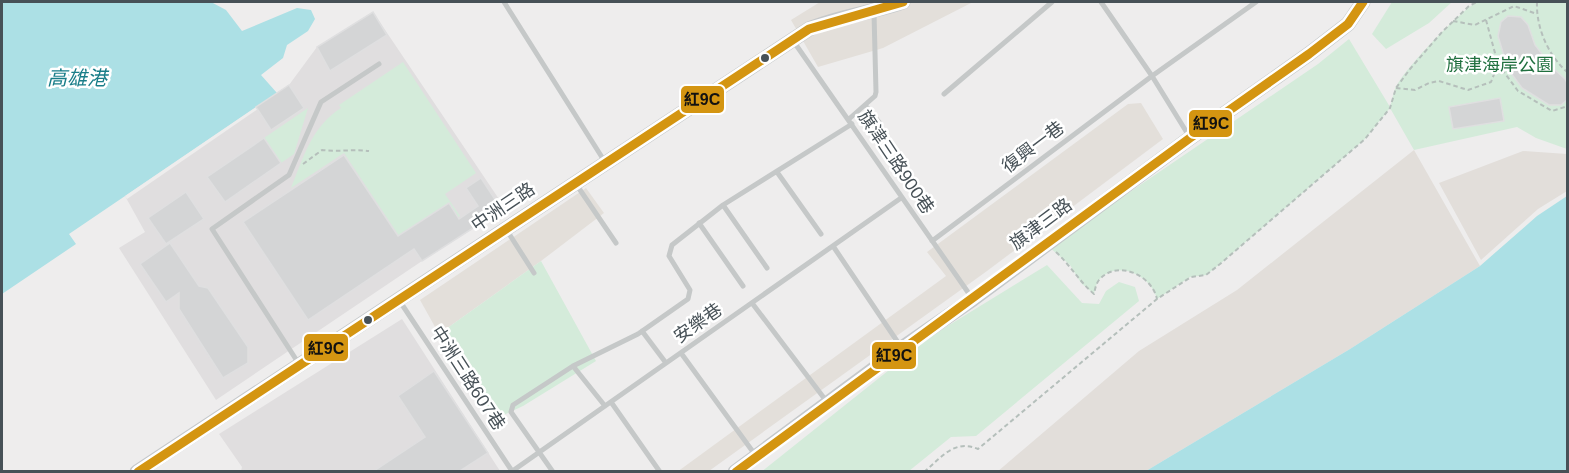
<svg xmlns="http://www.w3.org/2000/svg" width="1569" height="473" viewBox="0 0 1569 473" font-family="Arial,'Noto Sans TC',sans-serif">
<rect width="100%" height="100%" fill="#eeeded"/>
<path fill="#e3dfda" d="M 820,2 L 973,2 L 883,48 L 818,67 L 791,20 Z
M 1141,103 L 1163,139 L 987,271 L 709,471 L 677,472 L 946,276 L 927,252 L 1128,104 Z
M 586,188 L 604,213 L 541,261 L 439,334 L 420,300 Z"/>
<path fill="#e0dedf" d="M 373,12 L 505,208 L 422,261 L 216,400 L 119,248 L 145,232 L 125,196 L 289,85 L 317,47 Z
M 402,319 L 500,471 L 241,471 L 242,467 L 219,434 Z"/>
<path fill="#d4ebda" d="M 1392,2 L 1452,2 L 1429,23 L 1386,49 L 1372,34 Z
M 1477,2 L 1567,2 L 1567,149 L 1536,138 L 1517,127 L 1414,150 L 1390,108 L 1365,139 L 1220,264 L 1206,275 L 1190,277 L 1157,299 C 1151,275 1117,259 1099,280 C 1096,284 1095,289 1094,294 L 1081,283 L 1070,265 L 1049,247 L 1318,64 L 1349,39 L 1390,107 C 1392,101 1393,95 1395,89 C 1403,70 1459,12 1477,2 Z
M 403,62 L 476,173 L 445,194 L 460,216 L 409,251 L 344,153 L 291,188 C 303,158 312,126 341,108 L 339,105 Z
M 308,108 L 294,154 L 281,163 L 264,138 Z
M 541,261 L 596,361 L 523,406 L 495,419 L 439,334 Z
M 1047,265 L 1082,303 L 1099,304 L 1106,291 L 1119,282 L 1135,287 L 1139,301 L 976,436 L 951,437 L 909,471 L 761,472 L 933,335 Z"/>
<path fill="#e2deda" d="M 1414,150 L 1480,266 L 1350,349 L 1146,471 L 997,472 L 1139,351 L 1237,290 Z
M 1523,151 L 1567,154 L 1567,191 L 1538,209 L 1481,260 L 1439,183 Z"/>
<path fill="#ace0e5" d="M 2,2 L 211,2 L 226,10 L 242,31 L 297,8 L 311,10 L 315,19 L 308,31 L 287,45 L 283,58 L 261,75 L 277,93 L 69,234 L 76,244 L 2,294 Z
M 1567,196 L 1567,471 L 1146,471 L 1350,349 L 1480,266 L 1537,216 Z"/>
<path fill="#eeeded" d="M 256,107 L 258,109 L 127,199 L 125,196 Z"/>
<path fill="#d4d5d6" stroke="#dfdfe0" stroke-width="1.5" d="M 373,12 L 387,35 L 330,71 L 317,47 Z
M 1508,16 L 1521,17 L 1528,25 L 1535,45 L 1552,67 L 1565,79 L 1568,85 L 1568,99 L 1561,105 L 1549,105 L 1522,88 L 1508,69 L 1498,36 L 1501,22 Z
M 289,85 L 304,108 L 271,130 L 256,107 Z
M 1500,98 L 1504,121 L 1453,129 L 1449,107 Z
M 264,138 L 281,163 L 225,202 L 207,177 Z
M 344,155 L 398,236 L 449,203 L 459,219 L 478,206 L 466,188 L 481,178 L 500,207 L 482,219 L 484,221 L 422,261 L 414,249 L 308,320 L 243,222 Z
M 186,192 L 204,219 L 166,244 L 148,218 Z
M 170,243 L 199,286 L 208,288 L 248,347 L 248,363 L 223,378 L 179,309 L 179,293 L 166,302 L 140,264 Z
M 434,371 L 488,453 L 460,471 L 374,471 L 425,437 L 398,396 Z"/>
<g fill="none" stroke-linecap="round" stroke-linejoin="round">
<path stroke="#b5bfbb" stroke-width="2" stroke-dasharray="4.5 3" stroke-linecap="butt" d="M 1537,2 C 1536,28 1548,55 1568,73
M 1486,20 L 1498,64 L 1518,91 L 1552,111 L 1568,106
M 1453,21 L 1475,25 L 1514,6 L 1537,14
M 1396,88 L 1415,90 L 1429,83 L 1439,81 L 1468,90 L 1491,82 L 1498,64
M 303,164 L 322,150 C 338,152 353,149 369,151
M 1056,252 C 1070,265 1079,281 1094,294 C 1095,289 1096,284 1099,280 C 1117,259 1152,275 1157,299
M 924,472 C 942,457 954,439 978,449 L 1157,299 L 1191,277 L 1206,275 L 1220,264 L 1365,139 L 1390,108 L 1396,88 L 1410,69 L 1442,32 L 1469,6 L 1477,2"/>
<path stroke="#c5c8c8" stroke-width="5" d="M 504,2 L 605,162
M 1101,2 L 1152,76 L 1189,136
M 794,42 L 972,298
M 944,94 L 1052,2
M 865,105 L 879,122
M 849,119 L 875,96 L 876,92 L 874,13
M 777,172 L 821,234
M 576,184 L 616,243
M 723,205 L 767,268
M 699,223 L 743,286
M 506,229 L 534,273
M 932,241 L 1152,76 L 1256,2
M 833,246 L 901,347
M 399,300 L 512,471
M 752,303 L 827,402
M 642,331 L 666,363
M 681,353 L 756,456
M 299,364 L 212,229 L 289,175 L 321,102 L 379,64
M 573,366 L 605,406
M 611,402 L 660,472
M 511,472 L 901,198
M 553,472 L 511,412 L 513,405 L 573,366 L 638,334 L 688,299 L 690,290 L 669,256 L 672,245 L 723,205 L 852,124"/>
<path stroke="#c5c8ca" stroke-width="15" d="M 137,472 L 809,29 C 839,16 872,13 903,2
M 735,472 L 902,348 L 973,299 L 1190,138 L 1309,54 L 1348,24 L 1363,2"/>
<defs>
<path id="bus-1" d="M 138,472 L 809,29 L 903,2
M 736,472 L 1190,138 L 1309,54 L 1348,24 L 1363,2"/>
</defs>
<use href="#bus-1" stroke="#fff" stroke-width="14"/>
<use href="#bus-1" stroke="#d49511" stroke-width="9"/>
</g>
<g fill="#475157" stroke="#fff" stroke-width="2">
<circle cx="765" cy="58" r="5"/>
<circle cx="368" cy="320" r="5"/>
</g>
<g text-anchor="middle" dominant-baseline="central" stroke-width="5" stroke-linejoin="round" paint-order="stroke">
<g font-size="18" fill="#20703f" stroke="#fff">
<text x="1500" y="65">旗津海岸公園</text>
</g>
<g font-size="18" fill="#475157" stroke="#fff">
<text transform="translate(1033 147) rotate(-37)">復興一巷</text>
<text transform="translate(896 162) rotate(56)">旗津三路900巷</text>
<text transform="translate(503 207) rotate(-34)">中洲三路</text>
<text transform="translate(1041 224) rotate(-37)">旗津三路</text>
<text transform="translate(698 323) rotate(-35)">安樂巷</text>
<text transform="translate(468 378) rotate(57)">中洲三路607巷</text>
</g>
<g font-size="20" font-style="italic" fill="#1a7e89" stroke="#fff">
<text x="77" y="78">高雄港</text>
</g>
</g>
<g stroke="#fff" stroke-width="2">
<rect x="680" y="85" width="45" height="29" rx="6" fill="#d49511"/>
<rect x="1188" y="109" width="45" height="29" rx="6" fill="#d49511"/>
<rect x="303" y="333" width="46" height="29" rx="6" fill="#d49511"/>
<rect x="871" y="341" width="46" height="29" rx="6" fill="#d49511"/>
</g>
<g font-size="16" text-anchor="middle" font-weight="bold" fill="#111">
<text x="702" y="105">紅9C</text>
<text x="1211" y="129">紅9C</text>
<text x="326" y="354">紅9C</text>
<text x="894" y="361">紅9C</text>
</g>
<rect width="1569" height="473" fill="none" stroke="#475157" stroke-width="6"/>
</svg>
